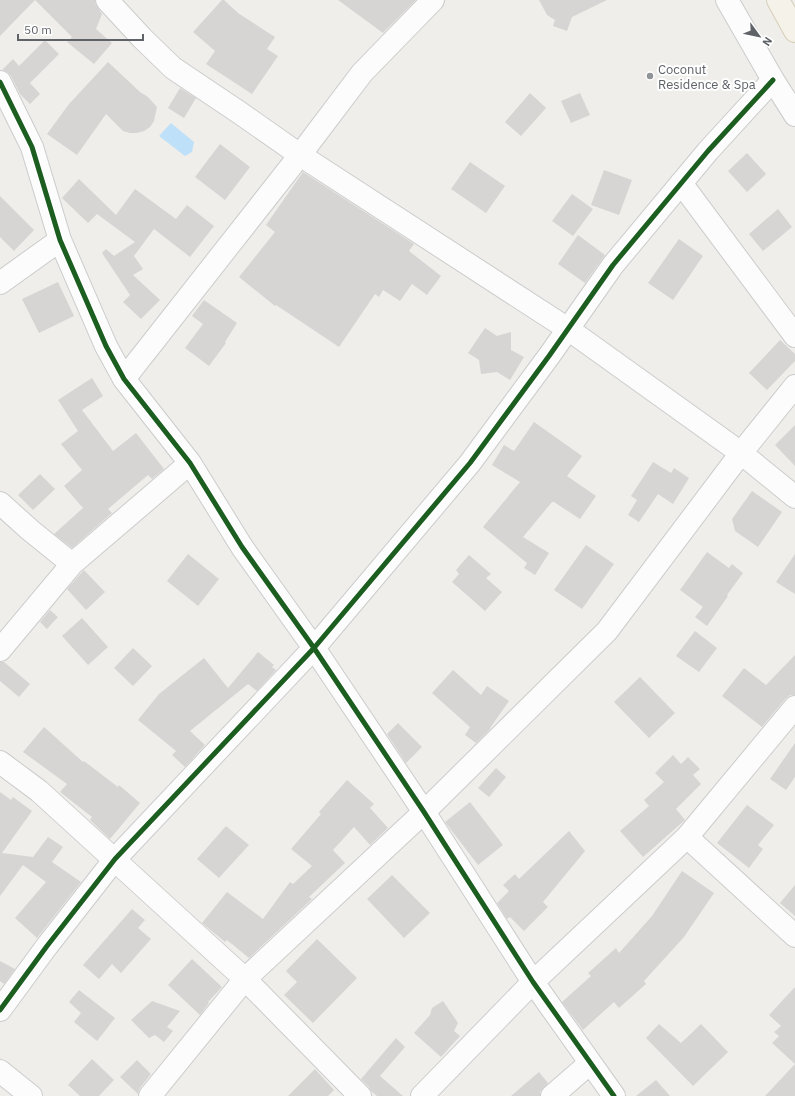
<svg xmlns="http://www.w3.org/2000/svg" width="795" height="1096" viewBox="0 0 795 1096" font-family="'IBM Plex Sans',sans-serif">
<rect width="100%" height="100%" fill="#efeeea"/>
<path fill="#bfe0f9" d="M 171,123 L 194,142 L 192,152 L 185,156 L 159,136 Z"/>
<path fill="#d6d5d3" d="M 0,0 L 35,0 L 0,36 Z
M 35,0 L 95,0 L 95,3 L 98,8 L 102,14 L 96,29 L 112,43 L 94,64 L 67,42 L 72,37 Z
M 222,0 L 224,0 L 238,13 L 275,37 L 267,49 L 278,56 L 252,94 L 206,64 L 215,51 L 193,32 Z
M 338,0 L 416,0 L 383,33 Z
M 539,0 L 607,0 L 572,17 L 567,31 L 553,26 L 555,20 L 547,15 Z
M 45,40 L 59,54 L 30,83 L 40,94 L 30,104 L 20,94 L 11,76 L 7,72 L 2,70 L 13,59 L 19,66 Z
M 108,62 L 140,92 L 148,97 L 157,107 L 154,121 L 150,127 L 144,131 L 137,133 L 130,133 L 123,131 L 106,114 L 77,155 L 47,134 L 69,104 Z
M 180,88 L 196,98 L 184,118 L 168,108 Z
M 530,93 L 546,108 L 521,136 L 505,122 Z
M 580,93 L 590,115 L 571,123 L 561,101 Z
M 220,144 L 250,167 L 225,200 L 195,177 Z
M 747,153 L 766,174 L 747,192 L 728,171 Z
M 470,162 L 505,186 L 486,213 L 451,189 Z
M 604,170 L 632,180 L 619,215 L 591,205 Z
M 303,172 L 414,244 L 409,251 L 441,276 L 427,295 L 412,284 L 400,301 L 383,290 L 379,297 L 375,294 L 339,347 L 276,305 L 275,306 L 239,277 L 275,232 L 266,225 Z
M 79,179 L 116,215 L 135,189 L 176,219 L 187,205 L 214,226 L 190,257 L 154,229 L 134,256 L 143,269 L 133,275 L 160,300 L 141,319 L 123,302 L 130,295 L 102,253 L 106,249 L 114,256 L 135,242 L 97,214 L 88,223 L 62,198 Z
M 572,194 L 593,209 L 573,236 L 552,221 Z
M 0,196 L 34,230 L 14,251 L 0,237 Z
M 778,209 L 792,227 L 763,251 L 749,234 Z
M 578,235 L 605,255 L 585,283 L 558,264 Z
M 679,239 L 703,256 L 673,300 L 648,283 Z
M 58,282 L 74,316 L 39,333 L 22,299 Z
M 204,300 L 237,323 L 225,342 L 226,343 L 209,366 L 185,348 L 203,324 L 192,316 Z
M 485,328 L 497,336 L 511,332 L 511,350 L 524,357 L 510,380 L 497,372 L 481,374 L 479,360 L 468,353 Z
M 780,340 L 795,354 L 795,361 L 767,390 L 749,373 Z
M 92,378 L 103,396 L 82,410 L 113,451 L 136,433 L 164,469 L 152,479 L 148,475 L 108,509 L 112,513 L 72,548 L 54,534 L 83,508 L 64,486 L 82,470 L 61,444 L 78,431 L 58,400 Z
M 534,422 L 582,456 L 567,476 L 596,496 L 580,519 L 554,502 L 552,502 L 523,537 L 549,553 L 535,575 L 524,568 L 527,563 L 483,527 L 520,482 L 492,465 L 504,445 L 514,451 Z
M 795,425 L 795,466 L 775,445 Z
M 653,462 L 671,473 L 674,468 L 689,478 L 673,504 L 658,494 L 639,522 L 628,515 L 637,500 L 631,496 Z
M 40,474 L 55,489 L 33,510 L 18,495 Z
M 752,491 L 782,512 L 758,547 L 735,531 L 732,519 Z
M 586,545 L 614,564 L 582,609 L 554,590 Z
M 707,552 L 729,568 L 732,564 L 743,573 L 727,595 L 728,596 L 707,626 L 695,617 L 703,607 L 680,590 Z
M 188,554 L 219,579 L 198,606 L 167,581 Z
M 795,554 L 795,594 L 776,582 Z
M 469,555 L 491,574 L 486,578 L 502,592 L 485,611 L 452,582 L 459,574 L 456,570 Z
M 84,570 L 105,592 L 86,610 L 67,589 Z
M 50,610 L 58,617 L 47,629 L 40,622 Z
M 82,618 L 108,647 L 88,665 L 62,636 Z
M 695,631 L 717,648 L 699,672 L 676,656 Z
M 133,648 L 152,666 L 133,686 L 114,668 Z
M 258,652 L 274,665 L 272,667 L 276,670 L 257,691 L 248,684 L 190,731 L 205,745 L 185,767 L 172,755 L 176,751 L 138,720 L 159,694 L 204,658 L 228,688 Z
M 795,655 L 795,695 L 790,695 L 785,699 L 762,727 L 722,696 L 744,668 L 766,685 Z
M 0,662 L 4,662 L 30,684 L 19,697 L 0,681 Z
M 453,670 L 481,695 L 487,686 L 509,701 L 490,728 L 490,729 L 476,743 L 465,735 L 470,727 L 432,693 Z
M 640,677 L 675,713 L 649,738 L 614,702 Z
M 398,723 L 422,747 L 406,763 L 387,734 Z
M 44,727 L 83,762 L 84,761 L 118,787 L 119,785 L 140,803 L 110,839 L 90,820 L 92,817 L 60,792 L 67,784 L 23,752 Z
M 795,743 L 795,777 L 786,790 L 770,779 Z
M 673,755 L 681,764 L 688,757 L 700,769 L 693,775 L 701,784 L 676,809 L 685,820 L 643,857 L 620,831 L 649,806 L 644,800 L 664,782 L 655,773 Z
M 496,768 L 506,777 L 489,797 L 478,788 Z
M 347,780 L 374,804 L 370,808 L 388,828 L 370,845 L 354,827 L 333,850 L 345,863 L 309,897 L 312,899 L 249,958 L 227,940 L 225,942 L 202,923 L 227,892 L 263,919 L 290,882 L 293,884 L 312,866 L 291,849 L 321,814 L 319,812 Z
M 0,792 L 11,800 L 13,797 L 32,811 L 2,853 L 33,857 L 48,837 L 63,847 L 52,862 L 81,882 L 37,938 L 15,918 L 46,882 L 23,865 L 0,896 Z
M 470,802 L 503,845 L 478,865 L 445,822 Z
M 747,805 L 774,825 L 758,845 L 763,849 L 749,868 L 717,843 Z
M 226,826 L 249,845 L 219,878 L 197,859 Z
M 569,831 L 585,851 L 543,902 L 548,907 L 524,931 L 510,917 L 507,919 L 497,903 L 509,891 L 503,885 L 515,874 L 519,879 Z
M 682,871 L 714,893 L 684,937 L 644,981 L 646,984 L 619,1008 L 614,1002 L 583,1030 L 562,1002 L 591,976 L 588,973 L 616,948 L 619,953 L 652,916 Z
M 392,875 L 430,913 L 404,938 L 367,899 Z
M 795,885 L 795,916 L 780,903 Z
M 132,909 L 145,920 L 138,928 L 151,939 L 121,973 L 112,964 L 99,979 L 83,965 Z
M 317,939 L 357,978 L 313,1023 L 284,995 L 297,982 L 286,971 Z
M 192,959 L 222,987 L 208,1002 L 209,1003 L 200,1015 L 168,985 Z
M 0,961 L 15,969 L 4,984 L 0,981 Z
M 795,987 L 795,1064 L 772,1043 L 779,1036 L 774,1032 L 781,1026 L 769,1015 Z
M 79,990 L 115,1018 L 97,1041 L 74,1022 L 81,1013 L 69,1002 Z
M 152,1001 L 180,1011 L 167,1027 L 173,1031 L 164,1042 L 155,1035 L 149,1038 L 131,1020 Z
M 443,1001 L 458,1023 L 454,1031 L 460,1036 L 441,1057 L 414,1033 L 430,1015 L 432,1008 Z
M 659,1024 L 681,1043 L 701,1024 L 728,1052 L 693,1086 L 646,1038 Z
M 396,1038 L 405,1047 L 380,1076 L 403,1096 L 377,1096 L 371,1091 L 369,1087 L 361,1079 Z
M 92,1059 L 114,1080 L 99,1096 L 80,1096 L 68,1085 Z
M 137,1060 L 151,1074 L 140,1088 L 138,1094 L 120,1077 Z
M 795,1064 L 795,1096 L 765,1096 Z
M 315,1069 L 334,1090 L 328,1096 L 288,1096 Z
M 539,1072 L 548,1083 L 540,1092 L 540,1096 L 511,1096 Z
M 656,1080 L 670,1096 L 636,1096 Z"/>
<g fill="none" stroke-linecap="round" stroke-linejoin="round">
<defs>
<path id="minor" d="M 107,0 L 142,38 L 173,68 L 240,113 L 300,155 L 568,329 L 741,453 L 795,497
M 727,0 L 773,80 L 795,115
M 0,82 L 32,147 L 60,240 L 106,346 L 124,379 L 190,463 L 242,547 L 314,648 L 424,812 L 533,982 L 614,1096
M 681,183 L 795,336
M 0,283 L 60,240
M 124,379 L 300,155 L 362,73 L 433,0
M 0,503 L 30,530 L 72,564
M 0,650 L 72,564 L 190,463
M 0,762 L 39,791 L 245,979 L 360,1096
M 687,837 L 795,936
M 0,1010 L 47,946 L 115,859 L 314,648 L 470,463 L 549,356 L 613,265 L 708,151 L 773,80
M 0,1071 L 31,1096
M 150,1096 L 245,979 L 424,812 L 607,631 L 741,453 L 795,386
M 422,1096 L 533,982 L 687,837 L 795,707
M 552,1096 L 590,1063"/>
<path id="major" d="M 778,0 L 795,31"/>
</defs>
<use href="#minor" stroke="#cbcccc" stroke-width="24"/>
<use href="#major" stroke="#d7ceb8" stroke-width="24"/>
<use href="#minor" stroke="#fdfcfc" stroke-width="22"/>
<use href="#major" stroke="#f4f2e9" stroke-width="22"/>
<defs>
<path id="cycleway" d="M 0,82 L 32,147 L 60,240 L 106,346 L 124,379 L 190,463 L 242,547 L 314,648 L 424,812 L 533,982 L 614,1096
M 0,1010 L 47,946 L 115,859 L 314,648 L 470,463 L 549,356 L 613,265 L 708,151 L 773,80"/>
</defs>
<use href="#cycleway" stroke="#fff" stroke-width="8"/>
<use href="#cycleway" stroke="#1b5e20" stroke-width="5"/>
</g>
<circle fill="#919496" stroke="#fff" stroke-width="1.5" cx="650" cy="76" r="4"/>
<g text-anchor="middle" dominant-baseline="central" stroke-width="4" stroke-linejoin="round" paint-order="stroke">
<g font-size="13" fill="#5f6368" stroke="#fff" text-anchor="start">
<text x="658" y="69">Coconut<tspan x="658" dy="15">Residence &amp; Spa</tspan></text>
</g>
</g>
<g transform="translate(759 36) rotate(123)" stroke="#ffffff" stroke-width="3" paint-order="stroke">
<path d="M0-3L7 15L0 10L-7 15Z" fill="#5f6368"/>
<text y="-6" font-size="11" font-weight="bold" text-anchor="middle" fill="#5f6368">N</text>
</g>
<path d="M18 34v6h125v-6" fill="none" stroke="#5f6368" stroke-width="2"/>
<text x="24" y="34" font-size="12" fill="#5f6368" stroke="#ffffff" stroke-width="3" paint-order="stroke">50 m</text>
</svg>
